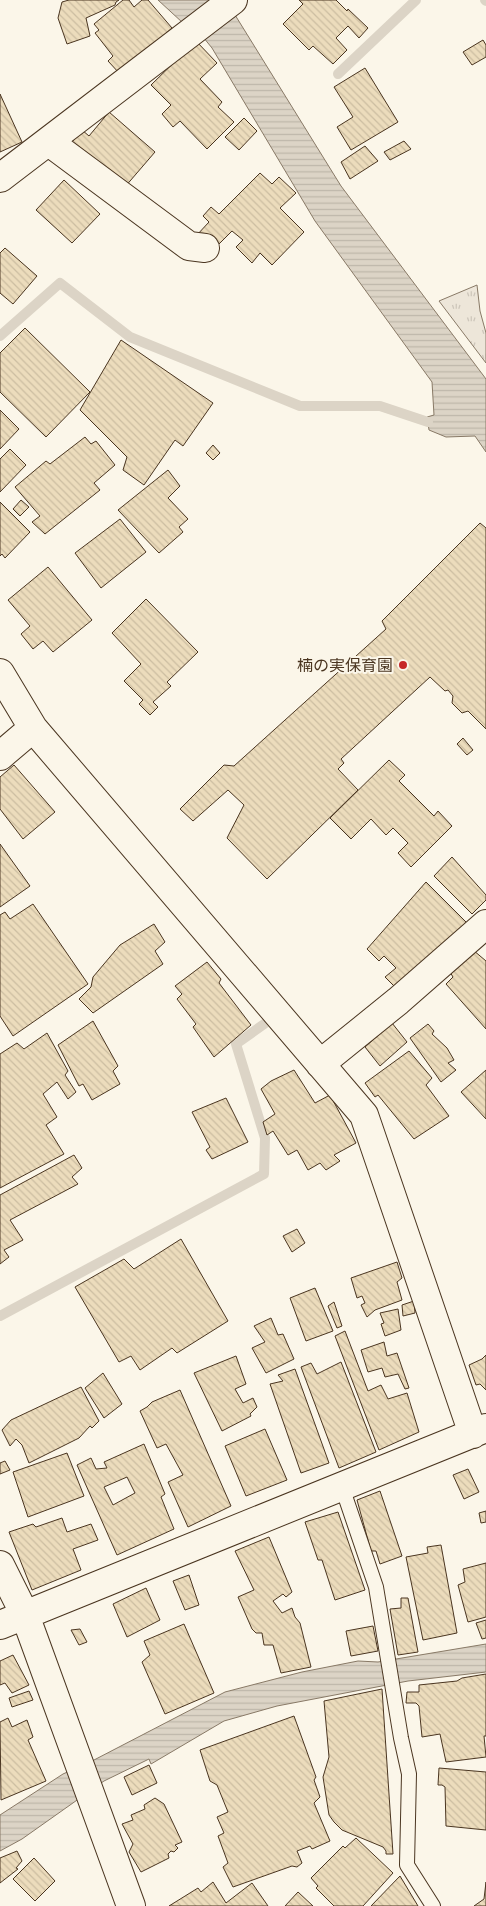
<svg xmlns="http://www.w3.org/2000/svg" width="486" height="1906" viewBox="0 0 486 1906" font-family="Cabin,'Noto Sans JP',sans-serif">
<defs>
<pattern id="grass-tufts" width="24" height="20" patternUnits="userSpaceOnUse" patternTransform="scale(1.25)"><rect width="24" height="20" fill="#ede6d9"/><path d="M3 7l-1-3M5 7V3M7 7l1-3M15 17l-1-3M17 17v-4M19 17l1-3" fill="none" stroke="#cdc6ba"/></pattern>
<pattern id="water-rules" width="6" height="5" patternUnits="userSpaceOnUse" patternTransform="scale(1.25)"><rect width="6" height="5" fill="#dcd4c6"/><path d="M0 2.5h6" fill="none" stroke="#beb7aa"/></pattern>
<pattern id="building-back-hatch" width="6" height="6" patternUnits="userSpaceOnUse" patternTransform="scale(1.25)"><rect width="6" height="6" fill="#ecdcbc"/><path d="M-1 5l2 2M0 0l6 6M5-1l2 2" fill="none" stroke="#ccbda1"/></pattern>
</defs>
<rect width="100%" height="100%" fill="#fbf6e9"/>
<path fill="url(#grass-tufts)" stroke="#887966" d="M 477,285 L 480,311 L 486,333 L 486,363 L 439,301 Z"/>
<path fill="url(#water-rules)" stroke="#887966" d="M 158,0 L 225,0 L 227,2 L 341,186 L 486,379 L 486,452 L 475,436 L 446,437 L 429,430 L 427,417 L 434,415 L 432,382 L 315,221 L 212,48 L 190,21 L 183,23 Z
M 486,1644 L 486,1672 L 408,1681 L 277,1706 L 224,1721 L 151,1764 L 149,1759 L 104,1781 L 22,1839 L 0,1851 L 0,1815 L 63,1774 L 94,1760 L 225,1692 L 302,1672 L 358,1661 L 378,1662 Z"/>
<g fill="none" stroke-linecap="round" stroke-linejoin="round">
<path stroke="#dcd4c6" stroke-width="10" d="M 485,0 L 486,1
M 338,74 L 416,0
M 0,336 L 60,283 L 130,337 L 300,406 L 380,406 L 428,422
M 0,1316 L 264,1174 L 265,1138 L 236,1044 L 267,1022"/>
</g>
<path fill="url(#building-back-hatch)" stroke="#4a3520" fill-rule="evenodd" d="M 69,0 L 119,0 L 116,2 L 115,5 L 86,18 L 90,36 L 67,44 L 58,18 L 62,2 Z
M 123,0 L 129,0 L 134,7 L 142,0 L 148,0 L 172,28 L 161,38 L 162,39 L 120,74 L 108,61 L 113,56 L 95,33 L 99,30 L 94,24 Z
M 299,0 L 336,0 L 347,11 L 348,9 L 368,28 L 359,38 L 348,26 L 336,38 L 347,50 L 333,64 L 313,46 L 309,50 L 283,24 L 303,4 Z
M 483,40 L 486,45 L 486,57 L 472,65 L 463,52 Z
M 196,41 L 217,63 L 200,79 L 222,102 L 218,107 L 234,122 L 207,149 L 180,121 L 173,127 L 162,114 L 171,105 L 151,85 Z
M 365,68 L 398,122 L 351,150 L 337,127 L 353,117 L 334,87 Z
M 0,94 L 22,142 L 0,152 Z
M 109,112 L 155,152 L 124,188 L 71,143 L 82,130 L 89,136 Z
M 244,118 L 257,131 L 239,150 L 225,137 Z
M 404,141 L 411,149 L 390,160 L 384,152 Z
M 365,146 L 378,161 L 350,179 L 341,162 Z
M 260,173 L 272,184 L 279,177 L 296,193 L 280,208 L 304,232 L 272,265 L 260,253 L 252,263 L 236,247 L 243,240 L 232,231 L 212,251 L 196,236 L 209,222 L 203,216 L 211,207 L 219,214 Z
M 64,180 L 100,214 L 72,243 L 36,210 Z
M 5,248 L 37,276 L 13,304 L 0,293 L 0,253 Z
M 25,328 L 90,392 L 46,437 L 0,392 L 0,353 Z
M 121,340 L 213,403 L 183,446 L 175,440 L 144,485 L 123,470 L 127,457 L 80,410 Z
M 0,410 L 19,429 L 0,449 Z
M 85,437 L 91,444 L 96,441 L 115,465 L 94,483 L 100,490 L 45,534 L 32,522 L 40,516 L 15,487 L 46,461 L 50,464 Z
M 213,445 L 220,453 L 213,460 L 206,453 Z
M 10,449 L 26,465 L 0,492 L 0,459 Z
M 168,470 L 180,486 L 168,498 L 188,519 L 179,527 L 183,532 L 159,553 L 118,510 Z
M 21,500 L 29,507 L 20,516 L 13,509 Z
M 0,502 L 30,532 L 5,558 L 2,554 L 0,556 Z
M 120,519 L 146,552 L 101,588 L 75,553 Z
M 480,523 L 486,528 L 486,729 L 468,711 L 462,713 L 452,703 L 453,696 L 448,690 L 445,691 L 430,677 L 341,759 L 344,763 L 338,769 L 358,790 L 267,879 L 227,838 L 244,805 L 228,790 L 193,821 L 180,809 L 224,765 L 234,766 L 386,629 L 382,621 Z
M 48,567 L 92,620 L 53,652 L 43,641 L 33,649 L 21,634 L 30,626 L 8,600 Z
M 146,599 L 198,652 L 167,682 L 171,686 L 153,702 L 158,707 L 150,715 L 139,704 L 143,700 L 124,681 L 141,664 L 112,633 Z
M 463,738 L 473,750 L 467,755 L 457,744 Z
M 389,760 L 405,775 L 399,781 L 434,816 L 438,811 L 452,826 L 411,867 L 398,853 L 408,843 L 393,828 L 386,835 L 371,819 L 351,839 L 330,818 Z
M 14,765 L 55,812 L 23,839 L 0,809 L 0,777 Z
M 0,844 L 30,886 L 0,907 Z
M 452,857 L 486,895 L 486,900 L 472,914 L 434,876 Z
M 426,882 L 467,923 L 396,988 L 385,977 L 396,968 L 384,956 L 379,961 L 367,949 Z
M 33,904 L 88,984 L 13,1036 L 0,1016 L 0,915 L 5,912 L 10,919 Z
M 154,924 L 165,942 L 155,951 L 163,964 L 93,1013 L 79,999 L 91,987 L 93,977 L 120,945 Z
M 473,950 L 486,961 L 486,1029 L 446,984 L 453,977 L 450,972 Z
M 207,962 L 221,979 L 219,983 L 251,1025 L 214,1057 L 193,1027 L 196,1024 L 177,999 L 182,994 L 175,986 Z
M 93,1021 L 118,1066 L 113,1071 L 120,1084 L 92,1100 L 83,1084 L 79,1086 L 58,1045 Z
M 392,1023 L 407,1042 L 380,1066 L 365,1047 Z
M 428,1024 L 434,1031 L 432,1034 L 447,1048 L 454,1060 L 448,1063 L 456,1070 L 441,1082 L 410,1038 Z
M 47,1033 L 68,1071 L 65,1075 L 76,1092 L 68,1099 L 57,1082 L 43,1094 L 57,1117 L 46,1125 L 64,1154 L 0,1188 L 0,1054 L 17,1043 L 24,1049 Z
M 409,1051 L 432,1078 L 426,1085 L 449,1116 L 414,1139 L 378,1095 L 375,1097 L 365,1083 Z
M 294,1070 L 315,1103 L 330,1095 L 356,1143 L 334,1155 L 340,1161 L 326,1170 L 320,1163 L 308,1170 L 297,1150 L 288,1155 L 273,1131 L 267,1135 L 263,1122 L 275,1114 L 261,1089 L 271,1081 Z
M 486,1070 L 486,1119 L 461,1092 Z
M 226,1098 L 248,1142 L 212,1159 L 206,1150 L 210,1147 L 192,1112 Z
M 74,1155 L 82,1168 L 72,1177 L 78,1184 L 10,1220 L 23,1240 L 4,1250 L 9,1257 L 0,1264 L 0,1195 Z
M 297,1229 L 305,1243 L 292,1252 L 283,1236 Z
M 181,1239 L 228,1321 L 177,1353 L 172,1348 L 140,1370 L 131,1356 L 119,1362 L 75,1287 L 124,1259 L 134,1269 Z
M 397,1262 L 402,1278 L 397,1282 L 402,1300 L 375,1310 L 367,1317 L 361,1305 L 365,1303 L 362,1296 L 357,1298 L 351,1278 Z
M 315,1288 L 333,1331 L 306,1341 L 290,1298 Z
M 414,1301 L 415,1313 L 403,1316 L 402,1305 Z
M 334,1302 L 342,1326 L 337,1328 L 328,1306 Z
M 398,1309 L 401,1330 L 385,1336 L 381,1324 L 384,1323 L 380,1313 Z
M 271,1318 L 278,1335 L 283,1334 L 294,1359 L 266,1373 L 252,1348 L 265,1342 L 254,1326 Z
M 345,1331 L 368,1391 L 381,1385 L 388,1399 L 407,1393 L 419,1432 L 379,1450 L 335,1336 Z
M 384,1342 L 387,1356 L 397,1353 L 409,1388 L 405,1389 L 398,1374 L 385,1377 L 382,1368 L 368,1372 L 361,1350 Z
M 486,1355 L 486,1390 L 480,1384 L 476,1385 L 469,1365 L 482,1359 Z
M 236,1356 L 246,1384 L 235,1389 L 243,1403 L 253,1398 L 257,1407 L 250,1414 L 251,1416 L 222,1431 L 194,1373 Z
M 341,1362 L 376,1452 L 339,1468 L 301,1367 L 311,1363 L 317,1374 Z
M 295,1369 L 329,1463 L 301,1473 L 270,1384 L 283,1381 L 278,1375 Z
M 103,1373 L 122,1404 L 104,1418 L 85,1388 Z
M 81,1387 L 99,1421 L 92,1428 L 90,1426 L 79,1438 L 29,1463 L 22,1445 L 16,1439 L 10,1446 L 2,1430 L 11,1420 Z
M 180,1390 L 231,1506 L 188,1527 L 168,1482 L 183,1475 L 166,1444 L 157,1448 L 140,1411 L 147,1407 L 152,1402 Z
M 265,1429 L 287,1480 L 246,1496 L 225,1446 Z
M 144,1444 L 165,1494 L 161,1497 L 174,1529 L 117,1555 L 77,1465 L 91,1458 L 96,1469 L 107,1468 L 104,1462 ZM 127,1477 L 135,1493 L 113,1505 L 104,1487 Z
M 67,1453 L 84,1496 L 28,1517 L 13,1472 Z
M 5,1461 L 10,1470 L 0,1474 L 0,1463 Z
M 468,1469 L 479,1492 L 464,1499 L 453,1475 Z
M 380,1491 L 402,1556 L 380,1564 L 376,1551 L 371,1551 L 357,1500 Z
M 486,1511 L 486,1522 L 481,1523 L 479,1513 Z
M 338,1512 L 365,1590 L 335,1600 L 322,1560 L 318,1560 L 305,1522 Z
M 62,1518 L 67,1532 L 91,1524 L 98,1540 L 73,1549 L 81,1570 L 32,1590 L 9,1532 L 33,1524 L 36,1527 Z
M 269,1537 L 292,1592 L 286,1597 L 283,1594 L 273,1601 L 282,1613 L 292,1608 L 295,1617 L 300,1623 L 311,1667 L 281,1673 L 273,1645 L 264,1645 L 262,1633 L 256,1633 L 252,1629 L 238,1597 L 254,1590 L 235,1551 Z
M 441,1545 L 457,1633 L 423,1640 L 406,1557 L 428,1553 L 427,1547 Z
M 486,1563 L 486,1617 L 468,1622 L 458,1585 L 465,1582 L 463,1569 Z
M 189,1575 L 199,1605 L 185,1610 L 173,1581 Z
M 146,1588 L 160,1620 L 127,1637 L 113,1604 Z
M 401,1598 L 408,1598 L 418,1652 L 398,1655 L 390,1609 L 401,1608 Z
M 486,1620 L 486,1638 L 482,1639 L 476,1623 Z
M 184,1624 L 214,1693 L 165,1714 L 142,1662 L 150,1655 L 144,1641 Z
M 373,1626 L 378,1651 L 351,1656 L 346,1631 Z
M 80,1629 L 87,1642 L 79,1645 L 71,1630 Z
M 13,1655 L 29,1685 L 12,1693 L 5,1683 L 0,1685 L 0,1661 Z
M 486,1674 L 486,1736 L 484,1736 L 486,1757 L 446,1762 L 440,1734 L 422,1737 L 419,1706 L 416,1703 L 406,1703 L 407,1692 L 419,1692 L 419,1685 L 457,1681 L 462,1678 Z
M 382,1689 L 393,1854 L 386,1854 L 386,1851 L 383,1847 L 342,1830 L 334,1822 L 329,1815 L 323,1777 L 329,1757 L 324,1701 Z
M 29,1691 L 33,1700 L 12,1707 L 9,1698 Z
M 294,1716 L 316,1777 L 314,1780 L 320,1797 L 314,1803 L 330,1841 L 312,1849 L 310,1846 L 297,1851 L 302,1863 L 297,1867 L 292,1866 L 233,1887 L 223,1867 L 228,1863 L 218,1836 L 224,1833 L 217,1817 L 228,1812 L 217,1785 L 210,1781 L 200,1750 Z
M 8,1718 L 12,1727 L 27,1720 L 33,1737 L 28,1740 L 46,1781 L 1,1800 L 0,1722 Z
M 149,1765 L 157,1783 L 132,1795 L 124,1777 Z
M 439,1768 L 486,1772 L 486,1830 L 446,1826 L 445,1787 L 442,1785 L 438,1785 Z
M 155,1798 L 164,1804 L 182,1842 L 175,1845 L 178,1848 L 174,1852 L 171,1851 L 168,1854 L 169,1858 L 141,1872 L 129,1852 L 133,1844 L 122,1824 L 133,1820 L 131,1815 L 145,1809 L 144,1805 Z
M 356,1838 L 393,1873 L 363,1906 L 334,1906 L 316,1888 L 318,1886 L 311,1878 L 343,1846 L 345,1848 Z
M 17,1851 L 22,1861 L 16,1868 L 18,1869 L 0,1883 L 0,1858 Z
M 34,1858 L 55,1881 L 35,1901 L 13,1879 Z
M 400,1876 L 418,1906 L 371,1906 Z
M 213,1882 L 226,1903 L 252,1883 L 268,1906 L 169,1906 L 198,1888 L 201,1892 Z
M 486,1882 L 486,1906 L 474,1906 L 484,1899 Z
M 298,1892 L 313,1906 L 285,1906 Z"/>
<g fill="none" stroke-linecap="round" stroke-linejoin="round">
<defs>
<path id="lane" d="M 342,1487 L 376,1587 L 401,1738 L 409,1774 L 407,1865 L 433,1906"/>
<path id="street" d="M 49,142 L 189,246 L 205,248
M 0,178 L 233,0
M 0,673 L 33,728 L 364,1115 L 473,1434
M 0,756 L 33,728
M 320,1064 L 398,1001 L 486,924
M 0,1565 L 25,1615 L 131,1906
M 0,1625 L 486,1428"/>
</defs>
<use href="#lane" stroke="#4a3520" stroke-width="16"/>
<use href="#street" stroke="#4a3520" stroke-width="30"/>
<use href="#lane" stroke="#fbf6e9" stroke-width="14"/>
<use href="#street" stroke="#fbf6e9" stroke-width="28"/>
</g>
<circle fill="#c62828" stroke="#fbf6e9" stroke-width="2" cx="403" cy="665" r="5"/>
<g text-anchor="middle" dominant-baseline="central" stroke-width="4" stroke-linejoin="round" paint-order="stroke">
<g font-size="16" fill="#4a3520" stroke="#fbf6e9" text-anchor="end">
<text x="393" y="665">楠の実保育園</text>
</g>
</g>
</svg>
